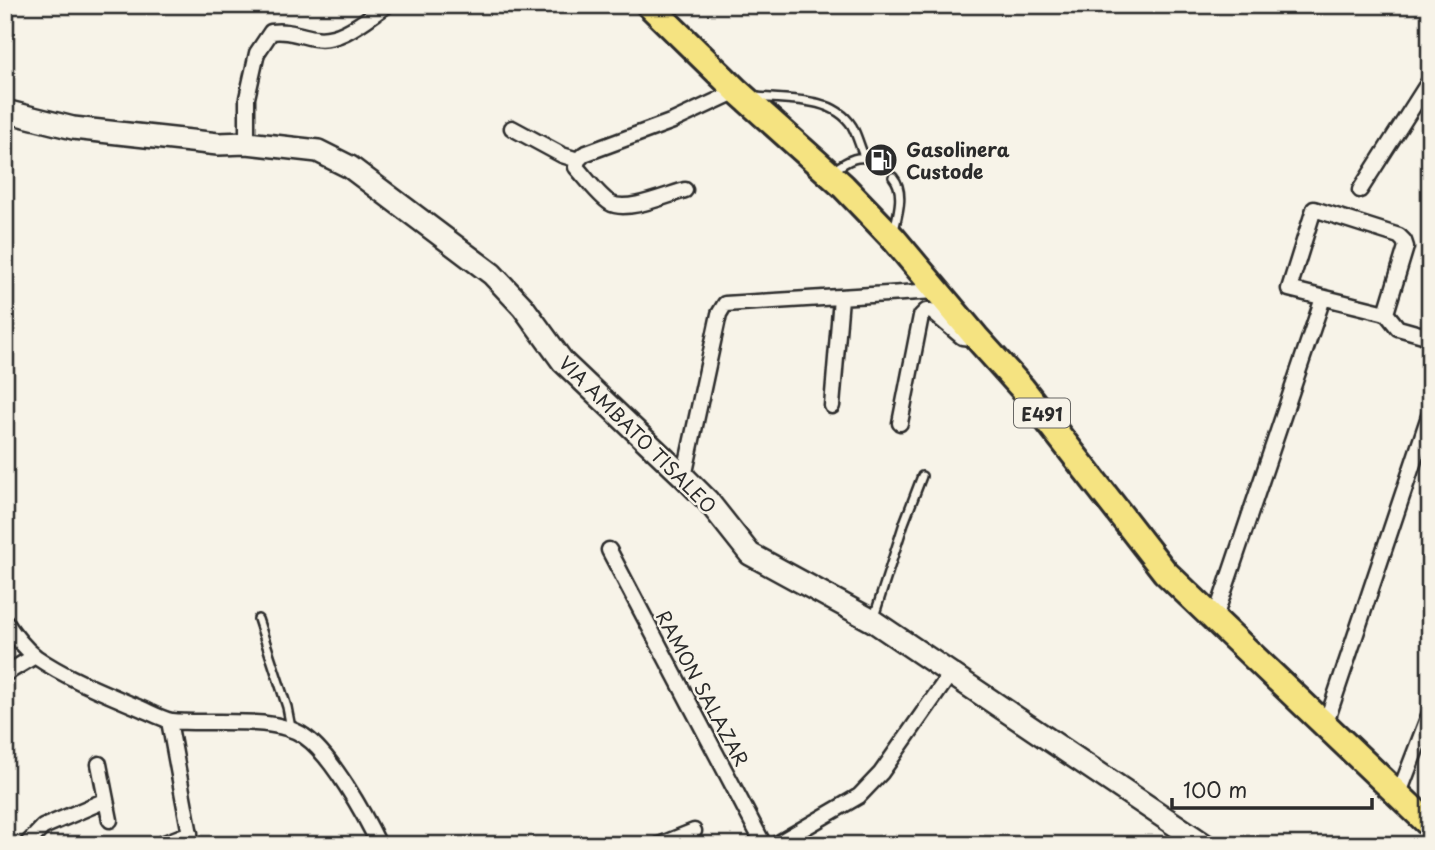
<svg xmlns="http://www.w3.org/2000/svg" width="1435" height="850" viewBox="0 0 1435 850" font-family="'Playpen Sans',sans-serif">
<rect width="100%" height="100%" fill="#f7f3e8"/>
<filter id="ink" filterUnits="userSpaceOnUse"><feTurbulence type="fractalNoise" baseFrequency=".0143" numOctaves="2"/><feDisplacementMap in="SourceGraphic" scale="14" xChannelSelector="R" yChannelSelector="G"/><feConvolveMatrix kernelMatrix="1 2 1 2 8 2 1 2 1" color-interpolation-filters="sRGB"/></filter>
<g filter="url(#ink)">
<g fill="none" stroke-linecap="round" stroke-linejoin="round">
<defs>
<path id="service" d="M 756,97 C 787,100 833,96 852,126 C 857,135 860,147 864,156
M 833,171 C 849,159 858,154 877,161
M 893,177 C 905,191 898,214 894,230
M 874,617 L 904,523 L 922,476
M 258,619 L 287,707 L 291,728"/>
<path id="minor" d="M 512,128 L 562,155 L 578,160
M 247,143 L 247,98 L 257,53 L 271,32 C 289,30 297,35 314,38 C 340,43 366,19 387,5
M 685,190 C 667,195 626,213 610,203 C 598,195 586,178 576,167 L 578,160 L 584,154 L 673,121 L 737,91
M 1360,190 L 1430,80
M 1314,209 L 1399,236 L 1404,241 L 1406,247 L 1386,313 L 1289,289 Z
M 1386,313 L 1398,328 L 1430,337
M 832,406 L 841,298
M 900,423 L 921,316 L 926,311 L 931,311 L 962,337 L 971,338
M 684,477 L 719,314 L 725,304 L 936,291
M 609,550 L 764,845
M 5,621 C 14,635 23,647 36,657 C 68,679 107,694 142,709 C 151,713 162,719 172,721 C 207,725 274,715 304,736 C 331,754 365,815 379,845
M 1214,621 L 1323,298
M 5,674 L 35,656
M 169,721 L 192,845
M 1325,726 L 1430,413
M 99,764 L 110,820
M 1398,796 L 1430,713
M 26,845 L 43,827 L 106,800
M 159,845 L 190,833
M 659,845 L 694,831
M 775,845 L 859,796 L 881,773 L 951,673"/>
<path id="secondary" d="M 5,111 L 73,128 L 218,144 L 247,143 L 318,151 L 350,167 L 492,274 L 523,307 L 563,362 L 684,477 L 708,501 L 750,554 L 873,621 L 1205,845"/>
<path id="trunk" d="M 649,5 L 737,91 L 843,186 L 893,238 L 976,337 L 1022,388 L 1165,572 L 1430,825"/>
</defs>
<use href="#service" stroke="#2b2b2b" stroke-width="12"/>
<use href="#minor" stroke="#2b2b2b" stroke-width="19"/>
<use href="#secondary" stroke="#2b2b2b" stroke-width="26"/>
<use href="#trunk" stroke="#2b2b2b" stroke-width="30"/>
<use href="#service" stroke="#f7f3e8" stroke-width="7"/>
<use href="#minor" stroke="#f7f3e8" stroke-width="14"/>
<use href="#secondary" stroke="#f7f3e8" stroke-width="21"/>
<use href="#trunk" stroke="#f5e381" stroke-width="24"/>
</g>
</g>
<defs>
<symbol id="fuel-disc" viewBox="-11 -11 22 22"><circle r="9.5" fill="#2b2b2b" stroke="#f7f3e8"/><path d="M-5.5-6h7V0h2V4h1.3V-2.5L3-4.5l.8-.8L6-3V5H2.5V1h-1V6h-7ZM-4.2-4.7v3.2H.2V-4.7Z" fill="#fff"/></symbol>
</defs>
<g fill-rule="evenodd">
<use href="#fuel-disc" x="862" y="141" width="38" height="38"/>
</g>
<g text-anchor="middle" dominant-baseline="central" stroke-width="5" stroke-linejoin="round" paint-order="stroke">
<rect fill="#f7f3e8" stroke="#686764" stroke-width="2" x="1014" y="398.5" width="56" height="29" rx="5"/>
<g font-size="18" font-weight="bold" fill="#2b2b2b">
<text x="1042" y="413">E491</text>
</g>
<g font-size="19" font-weight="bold" fill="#2b2b2b" stroke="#f7f3e8" text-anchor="start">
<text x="906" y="149">Gasolinera<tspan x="906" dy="22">Custode</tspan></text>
</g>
<g font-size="19" fill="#2b2b2b" stroke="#f7f3e8">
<text transform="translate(638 434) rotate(45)">VIA AMBATO TISALEO</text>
<text transform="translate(703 688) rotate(62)">RAMON SALAZAR</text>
</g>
</g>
<rect width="1435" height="850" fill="none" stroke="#f7f3e8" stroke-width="28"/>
<rect x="14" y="14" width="1407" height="822" fill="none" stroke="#2b2b2b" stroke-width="2.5" filter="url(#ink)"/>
<path d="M1172 798v10h200v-10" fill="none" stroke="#2b2b2b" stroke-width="3.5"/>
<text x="1183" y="798" font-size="21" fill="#2b2b2b" stroke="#f7f3e8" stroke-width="5" paint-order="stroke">100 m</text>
</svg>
